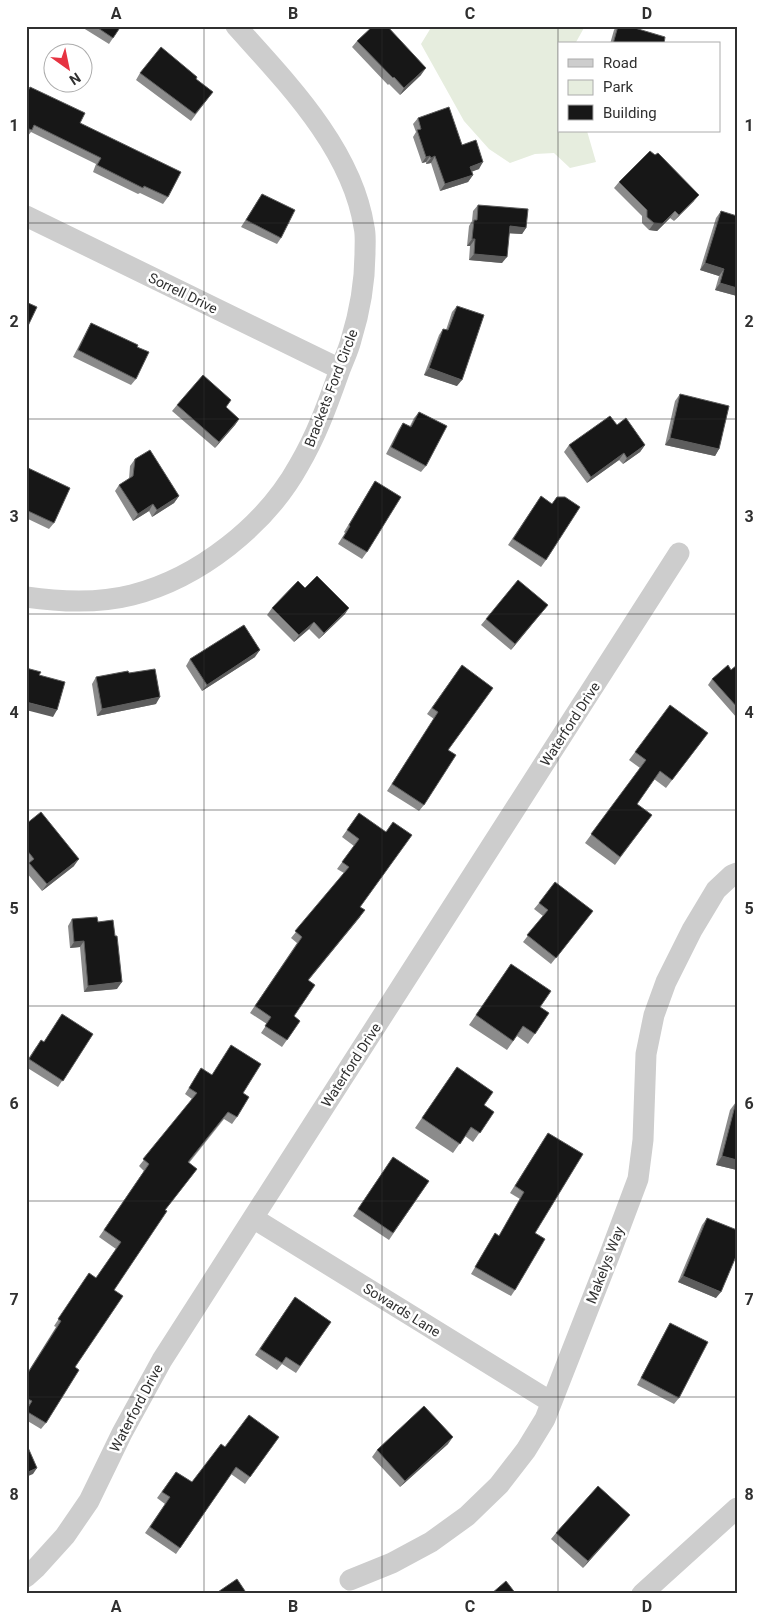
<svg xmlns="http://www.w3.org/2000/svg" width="763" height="1620" viewBox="0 0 763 1620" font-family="Roboto,sans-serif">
<rect width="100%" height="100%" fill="#fff"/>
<path fill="#e6edde" d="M 432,26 L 585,26 L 575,44 L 559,44 L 559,131 L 587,131 L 596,162 L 570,168 L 554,153 L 535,154 L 510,163 L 489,149 L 464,121 L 421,44 Z"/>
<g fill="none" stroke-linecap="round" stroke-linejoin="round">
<path stroke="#cdcdcd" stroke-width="21" d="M 26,216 L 340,369
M 26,597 C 61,602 97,604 132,595 C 199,578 266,525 299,465 C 316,436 327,406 338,375 C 342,363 348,352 351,340 C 360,311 365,282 365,252 C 365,244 366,235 364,227 C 352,149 287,83 236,26
M 253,1218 L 551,1402
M 26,1577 L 36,1568 L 65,1536 L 89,1501 L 122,1433 L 162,1360 L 679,553
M 350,1580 L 392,1563 L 431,1542 L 467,1516 L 499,1485 L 526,1450 L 545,1419 L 611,1251 L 638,1179 L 643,1140 L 646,1054 L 654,1015 L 666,982 L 692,930 L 716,890 L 732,875 L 737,873
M 642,1594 L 737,1508"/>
</g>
<path fill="#8b8b8b" d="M 80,26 L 121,26 L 109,44 Z
M 617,26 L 628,26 L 664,44 L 610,44 L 614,30 Z
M 357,41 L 421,75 L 400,95 L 389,84 L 388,85 L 352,47 Z
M 140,73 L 196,79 L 213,92 L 191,121 L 136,80 Z
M 30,87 L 80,123 L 168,197 L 163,204 L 140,193 L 138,194 L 93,172 L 96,164 L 31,132 L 27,137 L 26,137 L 26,93 Z
M 418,118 L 462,145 L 479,169 L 472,171 L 473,175 L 468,182 L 440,191 L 431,163 L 426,164 L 426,162 L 422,163 L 413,137 L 416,132 L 413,124 Z
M 619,182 L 694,201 L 674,221 L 670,218 L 657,231 L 649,230 L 642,223 L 642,216 L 614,188 Z
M 262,194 L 281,238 L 277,244 L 241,227 Z
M 478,205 L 526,228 L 522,234 L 509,233 L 502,263 L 469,260 L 470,246 L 467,246 L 469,226 L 472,221 L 473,211 Z
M 721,211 L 737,296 L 715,290 L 719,276 L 700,270 L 716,218 Z
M 457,306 L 457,386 L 424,375 L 439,335 L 443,329 L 446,330 L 452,312 Z
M 91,323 L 137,347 L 136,379 L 131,385 L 73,357 L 87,330 Z
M 680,394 L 719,449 L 715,456 L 665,445 L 675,401 Z
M 177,405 L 226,407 L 239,419 L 235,425 L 215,448 L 172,411 Z
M 419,412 L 426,466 L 421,472 L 386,454 L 399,429 L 403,423 L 410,426 L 414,418 Z
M 617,425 L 645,445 L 640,452 L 623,464 L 619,460 L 587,483 L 564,452 L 569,445 Z
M 135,459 L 179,496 L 174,503 L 152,517 L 149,511 L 133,521 L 115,491 L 119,485 L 129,479 L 130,466 Z
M 26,467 L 54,523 L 49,529 L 26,518 Z
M 375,481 L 367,552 L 362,559 L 338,544 L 345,533 L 344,532 Z
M 541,496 L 552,504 L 557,497 L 546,560 L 541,567 L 508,545 Z
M 305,588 L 345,614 L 319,639 L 309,629 L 294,642 L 267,615 L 272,608 Z
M 548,605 L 511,650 L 481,625 L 486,619 Z
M 255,657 L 202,691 L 186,666 L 190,659 Z
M 462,665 L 448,750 L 424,805 L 419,811 L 387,791 L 434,719 L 427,714 Z
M 737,665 L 737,718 L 708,685 L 712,679 L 731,670 Z
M 129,673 L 156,704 L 97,716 L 92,684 L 96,677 Z
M 702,741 L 666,788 L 654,779 L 637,804 L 646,823 L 615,865 L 585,843 L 640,768 L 629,760 L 635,752 Z
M 359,813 L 360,917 L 308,980 L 294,1016 L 300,1021 L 282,1047 L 261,1033 L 267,1024 L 250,1013 L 297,943 L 291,938 L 344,873 L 337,869 L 354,846 L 342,837 Z
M 26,824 L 74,866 L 42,891 L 26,872 L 26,868 L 28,865 L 26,862 Z
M 539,903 L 593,911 L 551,964 L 523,942 L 543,916 L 534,909 Z
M 72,919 L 98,922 L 117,989 L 84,992 L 80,947 L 70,948 L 68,926 Z
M 511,964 L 540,1007 L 549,1013 L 528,1044 L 517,1036 L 507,1050 L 469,1025 Z
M 93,1034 L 58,1087 L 26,1067 L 26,1062 L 36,1047 L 44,1042 Z
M 457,1067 L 484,1105 L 494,1112 L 473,1142 L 465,1136 L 453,1153 L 415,1128 Z
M 197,1075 L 243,1093 L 237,1117 L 232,1124 L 224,1119 L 189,1163 L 197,1169 L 165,1210 L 114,1290 L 46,1423 L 41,1429 L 26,1420 L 26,1409 L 27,1408 L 26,1407 L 26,1375 L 56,1327 L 54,1326 L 89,1273 L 96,1278 L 116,1249 L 99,1237 L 144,1171 L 139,1166 L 192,1099 L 185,1094 Z
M 736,1102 L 737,1170 L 716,1165 L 730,1110 Z
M 548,1133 L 535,1233 L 515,1290 L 511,1296 L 471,1274 L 495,1233 L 499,1236 L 520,1199 L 510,1193 Z
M 393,1157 L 429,1181 L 389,1240 L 353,1216 Z
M 707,1218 L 716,1298 L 678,1282 L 702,1225 Z
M 295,1297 L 331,1322 L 296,1373 L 282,1364 L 277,1370 L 255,1355 Z
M 670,1323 L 679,1398 L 674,1404 L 637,1385 L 666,1330 Z
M 279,1437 L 245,1484 L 231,1474 L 176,1554 L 145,1533 L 165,1504 L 157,1498 L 176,1472 L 192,1482 L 225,1447 Z
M 448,1444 L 400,1487 L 372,1457 L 377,1450 Z
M 630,1515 L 625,1521 L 583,1568 L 551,1539 L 556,1533 Z"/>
<path fill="#5d5d5d" d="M 426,68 L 421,75 L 400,95 L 404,88 Z
M 430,156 L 426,162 L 422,163 L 426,157 Z
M 435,156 L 431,163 L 426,164 L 431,158 Z
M 483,162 L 479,169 L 466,174 L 470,167 Z
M 473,175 L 468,182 L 440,191 L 445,184 Z
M 699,195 L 694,201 L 674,221 L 679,215 Z
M 675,211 L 670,218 L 657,231 L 649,230 L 654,223 Z
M 510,226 L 526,228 L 522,234 L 505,233 Z
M 472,239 L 475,239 L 470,246 L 467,246 Z
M 474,254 L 507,257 L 502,263 L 469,260 Z
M 705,263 L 724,269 L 719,276 L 700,270 Z
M 720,283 L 737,288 L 737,296 L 715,290 Z
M 429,368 L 462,380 L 457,386 L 424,375 Z
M 239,419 L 235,425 L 215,448 L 219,442 Z
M 670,438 L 719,449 L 715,456 L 665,445 Z
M 645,445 L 640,452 L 623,464 L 627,458 Z
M 624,453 L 619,460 L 587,483 L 591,477 Z
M 179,496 L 174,503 L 152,517 L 157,510 Z
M 153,504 L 149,511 L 133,521 L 138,514 Z
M 548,605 L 543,611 L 511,650 L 515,644 Z
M 349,608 L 345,614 L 319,639 L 324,633 Z
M 314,622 L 309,629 L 294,642 L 299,635 Z
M 260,650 L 255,657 L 202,691 L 207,685 Z
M 160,697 L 156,704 L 97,716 L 102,709 Z
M 26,702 L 57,710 L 53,717 L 26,710 Z
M 79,859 L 74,866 L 42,891 L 47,884 Z
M 365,910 L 360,917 L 303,987 L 308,980 Z
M 84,941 L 80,947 L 70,948 L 74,942 Z
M 122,982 L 117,989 L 84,992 L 88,986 Z
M 722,1156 L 737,1160 L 737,1170 L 716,1165 Z
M 683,1276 L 721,1292 L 716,1298 L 678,1282 Z
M 453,1437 L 448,1444 L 400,1487 L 405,1481 Z
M 37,1468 L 33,1474 L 26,1477 L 26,1473 Z
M 630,1515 L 625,1521 L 583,1568 L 588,1561 Z"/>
<path fill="#171717" stroke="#5d5d5d" d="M 95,26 L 121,26 L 113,38 Z
M 373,26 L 387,26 L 426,68 L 404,88 L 394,77 L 393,78 L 357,41 Z
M 618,26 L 628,26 L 665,37 L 664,44 L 613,44 Z
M 161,47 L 197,77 L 196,79 L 213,92 L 195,114 L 140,73 Z
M 30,87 L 85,113 L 80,123 L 181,172 L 168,197 L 144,186 L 143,188 L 97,165 L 101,158 L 34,125 L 32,130 L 26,128 L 26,95 Z
M 449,107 L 462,145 L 476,140 L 483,162 L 470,167 L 473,175 L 445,184 L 435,156 L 431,158 L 430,156 L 426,157 L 417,130 L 421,129 L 418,118 Z
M 650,151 L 655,155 L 658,153 L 699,195 L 679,215 L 675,211 L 662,224 L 654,223 L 647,217 L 647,210 L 619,182 Z
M 262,194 L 295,210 L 281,238 L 246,220 Z
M 478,205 L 528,209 L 526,228 L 510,226 L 507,257 L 474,254 L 475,239 L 472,239 L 474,220 L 477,220 Z
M 721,211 L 737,216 L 737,288 L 720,283 L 724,269 L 705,263 Z
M 26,302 L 37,307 L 26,330 Z
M 457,306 L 484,315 L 462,380 L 429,368 L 443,329 L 448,330 Z
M 91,323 L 138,345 L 137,347 L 149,352 L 136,379 L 78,350 Z
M 203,375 L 231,400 L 226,407 L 239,419 L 219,442 L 177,405 Z
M 680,394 L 729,406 L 719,449 L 670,438 Z
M 419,412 L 447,426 L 426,466 L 391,447 L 403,423 L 411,427 Z
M 610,416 L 617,425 L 626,418 L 645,445 L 627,458 L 624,453 L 591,477 L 569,445 Z
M 150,450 L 179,496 L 157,510 L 153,504 L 138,514 L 119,485 L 133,476 L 135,459 Z
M 26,467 L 70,488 L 54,523 L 26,510 Z
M 375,481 L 401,497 L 367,552 L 343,538 L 350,526 L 349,525 Z
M 541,496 L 552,504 L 557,497 L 565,497 L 580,507 L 546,560 L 513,539 Z
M 317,576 L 349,608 L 324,633 L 314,622 L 299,635 L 272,608 L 298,581 L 305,588 Z
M 518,580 L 548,605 L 515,644 L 486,619 Z
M 244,625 L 260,650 L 207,685 L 190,659 Z
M 462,665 L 493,688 L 448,750 L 456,755 L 424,805 L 392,784 L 438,712 L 432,708 Z
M 728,665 L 731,670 L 737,665 L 737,707 L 712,679 Z
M 26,668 L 41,672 L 39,675 L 65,682 L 57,710 L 26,702 Z
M 155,669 L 160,697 L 102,709 L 96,677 L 128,671 L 129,673 Z
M 670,705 L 708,733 L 672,780 L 660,771 L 637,804 L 652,815 L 620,857 L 591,834 L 646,760 L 635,752 Z
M 41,812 L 79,859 L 47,884 L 29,863 L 34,859 L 26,849 L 26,824 Z
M 359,813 L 386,832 L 393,822 L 412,835 L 360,907 L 365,910 L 308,980 L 315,985 L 294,1016 L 300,1021 L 287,1040 L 265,1026 L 271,1017 L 255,1006 L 302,937 L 295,931 L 349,867 L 342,862 L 359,839 L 347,830 Z
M 555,882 L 593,911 L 556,958 L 527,935 L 548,910 L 539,903 Z
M 97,917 L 98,922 L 113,920 L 115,936 L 117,936 L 122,982 L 88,986 L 84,941 L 74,942 L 72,919 Z
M 511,964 L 551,991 L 540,1007 L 549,1013 L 535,1034 L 523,1026 L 513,1041 L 476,1015 Z
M 62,1014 L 93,1034 L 63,1081 L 29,1059 L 41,1040 L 44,1042 Z
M 231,1045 L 261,1064 L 243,1093 L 249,1097 L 237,1117 L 228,1112 L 188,1162 L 197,1169 L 165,1210 L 167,1211 L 114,1290 L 123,1296 L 75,1367 L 79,1370 L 46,1423 L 26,1411 L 32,1401 L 26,1398 L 26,1376 L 61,1321 L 58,1319 L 89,1273 L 96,1278 L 121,1242 L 104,1230 L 149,1164 L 143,1159 L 197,1093 L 189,1088 L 201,1068 L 212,1075 Z
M 457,1067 L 493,1092 L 484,1105 L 494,1112 L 480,1133 L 471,1127 L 460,1144 L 422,1118 Z
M 736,1102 L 737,1102 L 737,1160 L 722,1156 Z
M 548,1133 L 583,1154 L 535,1233 L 545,1239 L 515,1290 L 475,1267 L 495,1233 L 499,1236 L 524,1192 L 515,1186 Z
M 393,1157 L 429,1181 L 393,1233 L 358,1209 Z
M 707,1218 L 737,1230 L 737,1254 L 721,1292 L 683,1276 Z
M 295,1297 L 331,1322 L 300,1366 L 286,1357 L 282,1363 L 260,1349 Z
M 670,1323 L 708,1342 L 679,1398 L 641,1378 Z
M 424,1406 L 453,1437 L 405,1481 L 377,1450 Z
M 249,1415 L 279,1437 L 250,1477 L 236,1467 L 180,1548 L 150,1527 L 170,1497 L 162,1492 L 176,1472 L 192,1482 L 221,1444 L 225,1447 Z
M 26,1443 L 37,1468 L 26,1473 Z
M 598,1486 L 630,1515 L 588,1561 L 556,1533 Z
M 237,1579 L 247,1594 L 215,1594 Z
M 506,1581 L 516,1594 L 491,1594 Z"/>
<path fill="none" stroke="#303030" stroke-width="1" stroke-opacity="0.55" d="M 204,26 L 204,1594M 382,26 L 382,1594M 558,26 L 558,1594M 26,223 L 737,223M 26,419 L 737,419M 26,614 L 737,614M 26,810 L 737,810M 26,1006 L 737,1006M 26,1201 L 737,1201M 26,1397 L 737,1397"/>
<g text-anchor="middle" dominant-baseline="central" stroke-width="5" stroke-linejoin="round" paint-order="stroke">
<g font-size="14" fill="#303030" stroke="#fff">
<text transform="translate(183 293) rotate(26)">Sorrell Drive</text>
<text transform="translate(331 388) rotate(-69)">Brackets Ford Circle</text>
<text transform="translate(570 724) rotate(-57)">Waterford Drive</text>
<text transform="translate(351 1065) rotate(-57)">Waterford Drive</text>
<text transform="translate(605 1265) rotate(-69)">Makelys Way</text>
<text transform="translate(402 1310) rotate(32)">Sowards Lane</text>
<text transform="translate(136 1408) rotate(-62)">Waterford Drive</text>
</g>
</g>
<rect width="763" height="1620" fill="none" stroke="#ffffff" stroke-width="55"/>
<rect x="558" y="42" width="162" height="90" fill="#ffffff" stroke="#acacac"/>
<rect x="568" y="59" width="25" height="8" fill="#cdcdcd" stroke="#acacac"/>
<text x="603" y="68" font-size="15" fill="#303030">Road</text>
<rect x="568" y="80" width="25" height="15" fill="#e6edde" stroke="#acacac"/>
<text x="603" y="92" font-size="15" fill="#303030">Park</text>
<rect x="568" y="105" width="25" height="15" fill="#171717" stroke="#acacac"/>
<text x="603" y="118" font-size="15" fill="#303030">Building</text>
<g transform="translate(68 68) rotate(147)"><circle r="24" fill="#ffffff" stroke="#acacac"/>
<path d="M0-4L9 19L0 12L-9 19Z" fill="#e63341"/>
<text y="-8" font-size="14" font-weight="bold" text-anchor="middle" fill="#303030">N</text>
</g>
<rect x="28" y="28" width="708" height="1564" fill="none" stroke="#303030" stroke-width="2"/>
<g font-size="16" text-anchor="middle" font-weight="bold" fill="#303030">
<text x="116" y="19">A</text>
<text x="293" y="19">B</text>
<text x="470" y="19">C</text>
<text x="647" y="19">D</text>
<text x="14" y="131">1</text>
<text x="749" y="131">1</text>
<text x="14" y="327">2</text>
<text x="749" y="327">2</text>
<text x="14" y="522">3</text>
<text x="749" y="522">3</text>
<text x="14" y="718">4</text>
<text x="749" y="718">4</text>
<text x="14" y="914">5</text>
<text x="749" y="914">5</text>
<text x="14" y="1109">6</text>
<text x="749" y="1109">6</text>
<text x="14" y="1305">7</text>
<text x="749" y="1305">7</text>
<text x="14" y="1500">8</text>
<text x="749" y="1500">8</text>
<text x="116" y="1612">A</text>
<text x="293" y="1612">B</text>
<text x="470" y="1612">C</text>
<text x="647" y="1612">D</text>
</g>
</svg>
